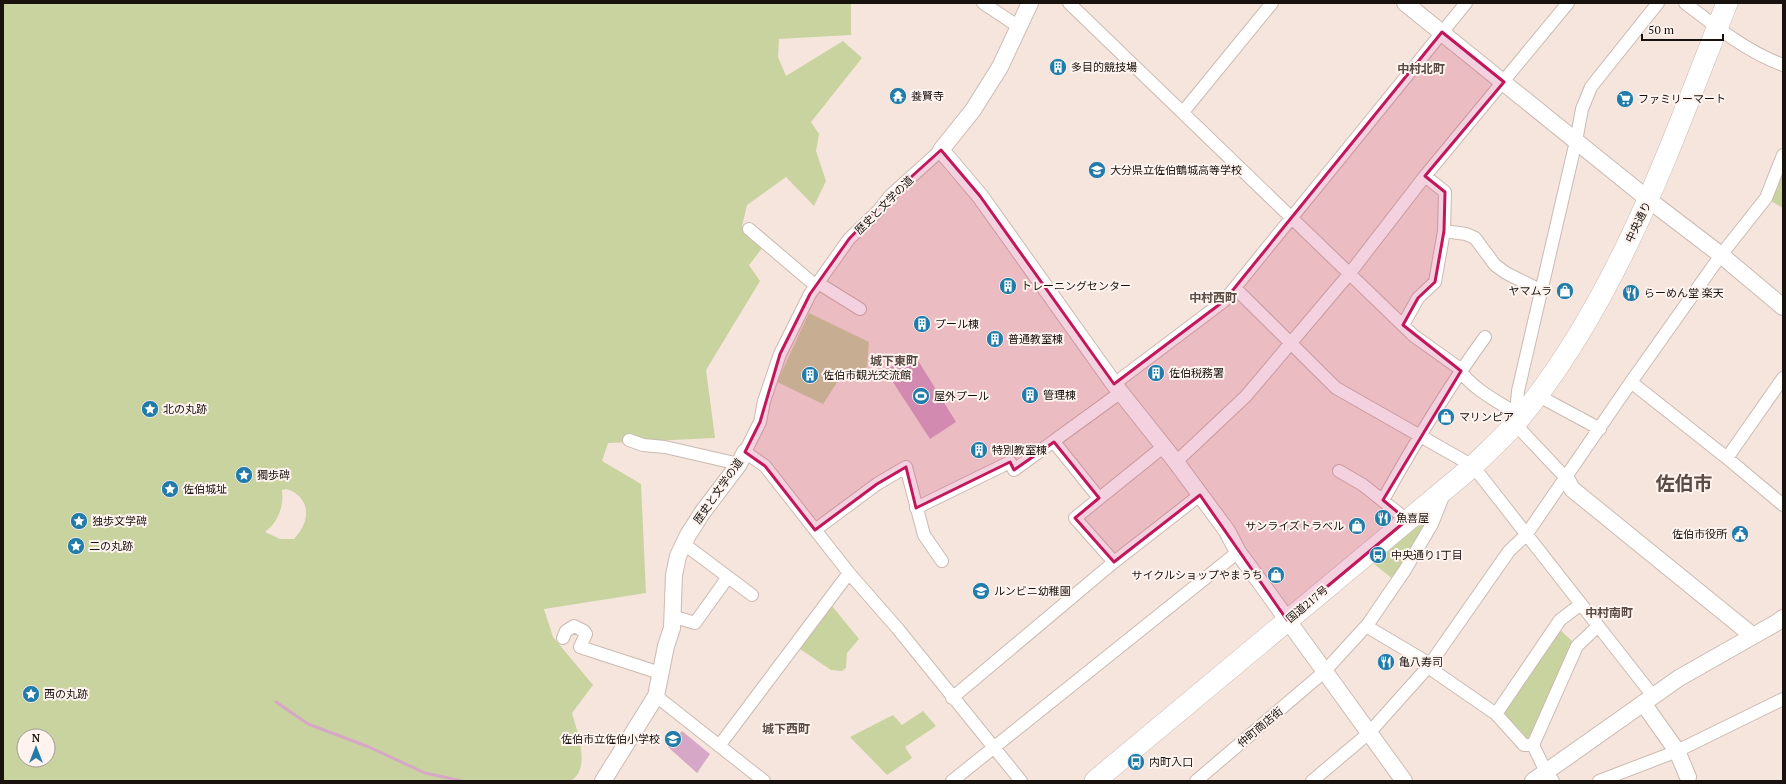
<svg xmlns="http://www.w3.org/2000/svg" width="1786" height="784" viewBox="0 0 1786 784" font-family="'PT Serif','Noto Sans JP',serif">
<rect width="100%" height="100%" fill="#f6e5dc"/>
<path fill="#c8d3a0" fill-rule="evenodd" d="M 3,3 L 851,3 L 851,35 L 779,39 L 778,57 L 786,76 L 843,41 L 862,58 L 811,122 L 819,134 L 816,151 L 826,181 L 814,206 L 786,177 L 747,205 L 742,226 L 763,247 L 749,265 L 760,281 L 706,370 L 715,438 L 608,443 L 602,461 L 641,484 L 646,593 L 544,609 L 553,637 L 593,685 L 572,713 C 577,731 592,770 570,781 L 3,781 ZM 286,489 C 303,493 311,510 303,526 C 301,531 297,535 294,539 L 280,539 L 265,532 C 278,522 284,507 282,490 ZM 24,736 L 48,736 L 48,760 L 24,760 Z
M 1783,171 L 1783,208 L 1771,201 Z
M 809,313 L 869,342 L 867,367 L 838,381 L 823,404 L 777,382 Z
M 1424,519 L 1429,523 L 1394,580 L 1374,564 Z
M 832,606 L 859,639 L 847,653 L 846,668 L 842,671 L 831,670 L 800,649 Z
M 1558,628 L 1574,643 L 1531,742 L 1526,742 L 1499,714 Z
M 923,711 L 936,726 L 905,747 L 912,758 L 887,775 L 850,737 L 893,715 L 902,725 Z"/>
<path fill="#d6a7c6" d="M 914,354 L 956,422 L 930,439 L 885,370 Z
M 682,731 L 710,754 L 697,773 L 668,747 Z"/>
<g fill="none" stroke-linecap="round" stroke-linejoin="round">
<path stroke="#d6a7c6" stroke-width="3" d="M 276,702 L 308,724 L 369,747 L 425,773 L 462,781"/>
<defs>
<path id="street" d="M 983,3 L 1019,27
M 1069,3 L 1414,336 L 1459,368 C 1469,387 1498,402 1516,413
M 1685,3 C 1715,26 1747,52 1783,65
M 1183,112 L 1272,3
M 941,150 L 890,196 L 878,211 L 849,239 L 810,294 L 780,354 L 764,401 L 760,422 L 745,452 L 765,466 L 849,573 L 898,629 L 1021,781
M 749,229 L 816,286
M 1444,231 L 1466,234 L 1475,238 L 1495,265 L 1506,273 L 1542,291
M 818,283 L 860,309
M 1235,288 L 1336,388 L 1473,466 L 1653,696
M 1403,325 L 1418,298 L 1435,282 L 1444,231 L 1445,192 L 1425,176
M 1631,382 L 1727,458 L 1783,505
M 1114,384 L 1224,301 L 1466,3
M 1537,395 L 1600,429
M 629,440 L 643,445 L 665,447 L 739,464
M 1054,442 L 1099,498
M 1727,458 L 1783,378
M 1176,462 L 1246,396 L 1350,273 L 1425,176 L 1568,3
M 1339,471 L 1363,485 L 1407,520
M 1566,478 L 1515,424 L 1518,391 L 1576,141 L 1582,109 L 1591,87 L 1658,3
M 1383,500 C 1414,444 1447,389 1485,337
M 916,508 L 1010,462 L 1014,470 L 1121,392
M 815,530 L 877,484 L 906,467 L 924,535 L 942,561
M 684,544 L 752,595
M 1114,562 L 1075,518 L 1163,447
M 672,616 L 695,623 L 728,577
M 1366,626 L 1430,664
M 563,638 L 566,631 L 574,626 L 584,631 L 586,634 L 580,647 L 660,673
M 1428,667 L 1496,714 L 1524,745 L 1533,745 L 1546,772 L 1553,781
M 656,696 L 764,781
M 952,698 L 1114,562 L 1200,495
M 1496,714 L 1560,620 L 1581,604
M 1533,745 L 1577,646 L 1598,626
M 719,746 L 849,573
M 952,781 L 1238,552
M 1196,781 L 1324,672 L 1368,624 L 1405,570 L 1432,524 L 1444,494
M 1312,781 L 1369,733 L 1428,667 L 1509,551 L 1526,535 L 1631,382 L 1721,255 L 1766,198 L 1783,155
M 1599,781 L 1675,752 L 1783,699"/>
<path id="secondary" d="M 1030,3 L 1000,67 L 973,110 L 941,150 L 980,196 L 1114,384 L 1176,462 L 1227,531 L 1238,552 L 1255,575 L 1404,781
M 1405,3 L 1649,200 L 1721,255 L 1783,307
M 1566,478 L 1572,489 L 1753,636
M 1643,703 L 1677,751 L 1688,777
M 603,781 L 656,696 L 666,646 L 672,628 L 674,575 L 678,556 L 688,535 L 702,513 L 739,464 L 745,452
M 1533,781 L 1679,678 L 1776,623 L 1783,618"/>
<path id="highway" d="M 1095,781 L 1473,466 C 1487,452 1503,438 1516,423 C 1618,300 1669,149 1727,3"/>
</defs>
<use href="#street" stroke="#cbbab1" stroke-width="14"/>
<use href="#secondary" stroke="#cbbab1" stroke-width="18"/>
<use href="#highway" stroke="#cbbab1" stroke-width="22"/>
<use href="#street" stroke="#fff" stroke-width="12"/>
<use href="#secondary" stroke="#fff" stroke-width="16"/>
<use href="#highway" stroke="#fff" stroke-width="21"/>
</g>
<path fill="#c2185b" fill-opacity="0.2" stroke="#c2185b" stroke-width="3" stroke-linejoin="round" d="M 1442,32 L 1504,82 L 1425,176 L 1445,192 L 1444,231 L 1435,282 L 1418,298 L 1403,325 L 1461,371 L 1383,500 L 1407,520 L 1287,620 L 1200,495 L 1114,562 L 1075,518 L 1099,498 L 1054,442 L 1014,470 L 1010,462 L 916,508 L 906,467 L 877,484 L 815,530 L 765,466 L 745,452 L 760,422 L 780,354 L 810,294 L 849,239 L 890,196 L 941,150 L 980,196 L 1114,384 L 1224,301 Z"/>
<defs>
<symbol id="building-disc" viewBox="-11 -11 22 22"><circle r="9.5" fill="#217caa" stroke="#fef3ee"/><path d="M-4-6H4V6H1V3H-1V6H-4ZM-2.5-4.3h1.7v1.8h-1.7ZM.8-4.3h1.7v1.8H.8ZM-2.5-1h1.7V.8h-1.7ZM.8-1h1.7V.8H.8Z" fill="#fff"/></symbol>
<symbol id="temple-disc" viewBox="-11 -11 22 22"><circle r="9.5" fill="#217caa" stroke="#fef3ee"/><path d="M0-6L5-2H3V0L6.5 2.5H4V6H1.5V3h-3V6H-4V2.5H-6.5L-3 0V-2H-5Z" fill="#fff"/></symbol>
<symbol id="supermarket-disc" viewBox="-11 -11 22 22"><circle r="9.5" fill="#217caa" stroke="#fef3ee"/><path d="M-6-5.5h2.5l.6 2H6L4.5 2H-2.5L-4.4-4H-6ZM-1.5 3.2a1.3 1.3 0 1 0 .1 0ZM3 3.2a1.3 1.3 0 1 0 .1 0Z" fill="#fff"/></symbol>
<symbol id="school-disc" viewBox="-11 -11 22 22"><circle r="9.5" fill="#217caa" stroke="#fef3ee"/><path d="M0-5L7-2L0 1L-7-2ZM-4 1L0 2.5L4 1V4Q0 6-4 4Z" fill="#fff"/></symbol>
<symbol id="shop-disc" viewBox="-11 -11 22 22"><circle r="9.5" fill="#217caa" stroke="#fef3ee"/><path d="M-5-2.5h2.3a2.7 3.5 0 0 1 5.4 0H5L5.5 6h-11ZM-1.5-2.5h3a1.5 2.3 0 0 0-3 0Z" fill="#fff"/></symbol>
<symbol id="restaurant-disc" viewBox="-11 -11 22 22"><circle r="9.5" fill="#217caa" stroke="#fef3ee"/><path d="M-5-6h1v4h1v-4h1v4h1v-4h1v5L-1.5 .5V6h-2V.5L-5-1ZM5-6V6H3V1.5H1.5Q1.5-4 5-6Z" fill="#fff"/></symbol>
<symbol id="stadium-disc" viewBox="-11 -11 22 22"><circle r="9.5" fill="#217caa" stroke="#fef3ee"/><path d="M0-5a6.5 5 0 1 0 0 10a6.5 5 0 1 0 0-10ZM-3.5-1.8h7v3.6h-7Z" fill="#fff"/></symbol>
<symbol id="sight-disc" viewBox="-11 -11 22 22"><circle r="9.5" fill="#217caa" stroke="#fef3ee"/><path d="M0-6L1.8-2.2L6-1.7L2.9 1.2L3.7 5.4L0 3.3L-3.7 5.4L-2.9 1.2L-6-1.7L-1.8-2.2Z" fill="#fff"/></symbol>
<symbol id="civic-disc" viewBox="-11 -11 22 22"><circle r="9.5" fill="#217caa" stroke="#fef3ee"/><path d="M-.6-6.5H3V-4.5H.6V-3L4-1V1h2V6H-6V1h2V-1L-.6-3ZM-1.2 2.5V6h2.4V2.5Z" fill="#fff"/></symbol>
<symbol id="bus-disc" viewBox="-11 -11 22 22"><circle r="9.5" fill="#217caa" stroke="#fef3ee"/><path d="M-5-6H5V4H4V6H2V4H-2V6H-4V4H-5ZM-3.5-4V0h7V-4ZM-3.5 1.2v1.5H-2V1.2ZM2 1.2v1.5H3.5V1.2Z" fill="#fff"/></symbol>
</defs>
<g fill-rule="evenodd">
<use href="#building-disc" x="1048" y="57" width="20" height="20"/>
<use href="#temple-disc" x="888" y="86" width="20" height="20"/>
<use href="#supermarket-disc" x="1615" y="89" width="20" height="20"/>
<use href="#school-disc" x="1087" y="160" width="20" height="20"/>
<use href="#building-disc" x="998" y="276" width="20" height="20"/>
<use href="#shop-disc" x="1555" y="281" width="20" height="20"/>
<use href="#restaurant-disc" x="1621" y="283" width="20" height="20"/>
<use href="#building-disc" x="912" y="314" width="20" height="20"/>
<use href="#building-disc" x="985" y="329" width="20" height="20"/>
<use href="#building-disc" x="1146" y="363" width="20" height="20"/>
<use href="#building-disc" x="800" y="365" width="20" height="20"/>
<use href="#building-disc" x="1020" y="385" width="20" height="20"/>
<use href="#stadium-disc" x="911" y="386" width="20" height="20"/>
<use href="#sight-disc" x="140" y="399" width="20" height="20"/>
<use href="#shop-disc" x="1436" y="407" width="20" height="20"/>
<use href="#building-disc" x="969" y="440" width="20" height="20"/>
<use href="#sight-disc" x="234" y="465" width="20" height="20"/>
<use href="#sight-disc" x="160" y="479" width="20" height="20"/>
<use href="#restaurant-disc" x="1373" y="508" width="20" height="20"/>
<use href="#sight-disc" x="69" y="511" width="20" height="20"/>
<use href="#shop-disc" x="1347" y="516" width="20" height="20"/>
<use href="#civic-disc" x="1730" y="524" width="20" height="20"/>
<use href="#sight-disc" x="66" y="536" width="20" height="20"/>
<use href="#bus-disc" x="1368" y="545" width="20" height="20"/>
<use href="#shop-disc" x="1266" y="565" width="20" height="20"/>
<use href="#school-disc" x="971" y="581" width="20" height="20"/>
<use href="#restaurant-disc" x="1376" y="652" width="20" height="20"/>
<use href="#sight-disc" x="21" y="684" width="20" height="20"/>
<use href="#school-disc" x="663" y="729" width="20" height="20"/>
<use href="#bus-disc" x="1126" y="752" width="20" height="20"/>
</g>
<g text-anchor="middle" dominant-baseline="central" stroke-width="4" stroke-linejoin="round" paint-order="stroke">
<g font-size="11" fill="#18120f" stroke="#fef3ee" text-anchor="start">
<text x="1071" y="67">多目的競技場</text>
<text x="911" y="96">養賢寺</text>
<text x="1638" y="99">ファミリーマート</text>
<text x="1110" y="170">大分県立佐伯鶴城高等学校</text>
<text x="1021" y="286">トレーニングセンター</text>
<text x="1552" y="291" text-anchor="end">ヤマムラ</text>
<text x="1644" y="293">らーめん堂 楽天</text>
<text x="935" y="324">プール棟</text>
<text x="1008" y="339">普通教室棟</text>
<text x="1169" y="373">佐伯税務署</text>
<text x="823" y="375">佐伯市観光交流館</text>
<text x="1043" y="395">管理棟</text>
<text x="934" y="396">屋外プール</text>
<text x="163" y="409">北の丸跡</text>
<text x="1459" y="417">マリンピア</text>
<text x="992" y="450">特別教室棟</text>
<text x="257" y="475">獨歩碑</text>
<text x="183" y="489">佐伯城址</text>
<text x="1396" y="518">魚喜屋</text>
<text x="92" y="521">独歩文学碑</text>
<text x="1344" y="526" text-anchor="end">サンライズトラベル</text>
<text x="1727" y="534" text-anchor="end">佐伯市役所</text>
<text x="89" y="546">二の丸跡</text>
<text x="1391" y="555">中央通り1丁目</text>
<text x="1263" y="575" text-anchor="end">サイクルショップやまうち</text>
<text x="994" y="591">ルンビニ幼稚園</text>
<text x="1399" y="662">亀八寿司</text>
<text x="44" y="694">西の丸跡</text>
<text x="660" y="739" text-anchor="end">佐伯市立佐伯小学校</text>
<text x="1149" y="762">内町入口</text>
</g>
<g font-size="11" fill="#18120f" stroke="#fef3ee">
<text transform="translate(884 205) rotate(-45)">歴史と文学の道</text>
<text transform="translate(1638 222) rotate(-64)">中央通り</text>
<text transform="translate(718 491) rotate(-55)">歴史と文学の道</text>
<text transform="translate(1307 604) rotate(-40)">国道217号</text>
<text transform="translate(1260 727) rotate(-40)">仲町商店街</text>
</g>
<g font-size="12" font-weight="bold" fill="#5a4c44" stroke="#fef3ee">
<text x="1421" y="68">中村北町</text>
<text x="1213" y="297">中村西町</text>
<text x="894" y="360">城下東町</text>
<text x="1609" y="612">中村南町</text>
<text x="786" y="728">城下西町</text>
</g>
<g font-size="19" font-weight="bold" fill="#5a4c44" stroke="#fef3ee">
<text x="1684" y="482">佐伯市</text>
</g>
</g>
<rect width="1786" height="784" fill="none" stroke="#18120f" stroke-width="8"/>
<g transform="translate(36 748)"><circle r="19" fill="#fef3ee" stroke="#a29995"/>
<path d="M0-3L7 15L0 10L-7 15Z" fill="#217caa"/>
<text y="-6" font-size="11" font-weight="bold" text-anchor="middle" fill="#18120f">N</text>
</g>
<path d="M1642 34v6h81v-6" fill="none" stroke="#18120f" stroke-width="2"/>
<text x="1648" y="34" font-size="12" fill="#18120f" stroke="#fef3ee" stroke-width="3" paint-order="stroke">50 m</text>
</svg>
